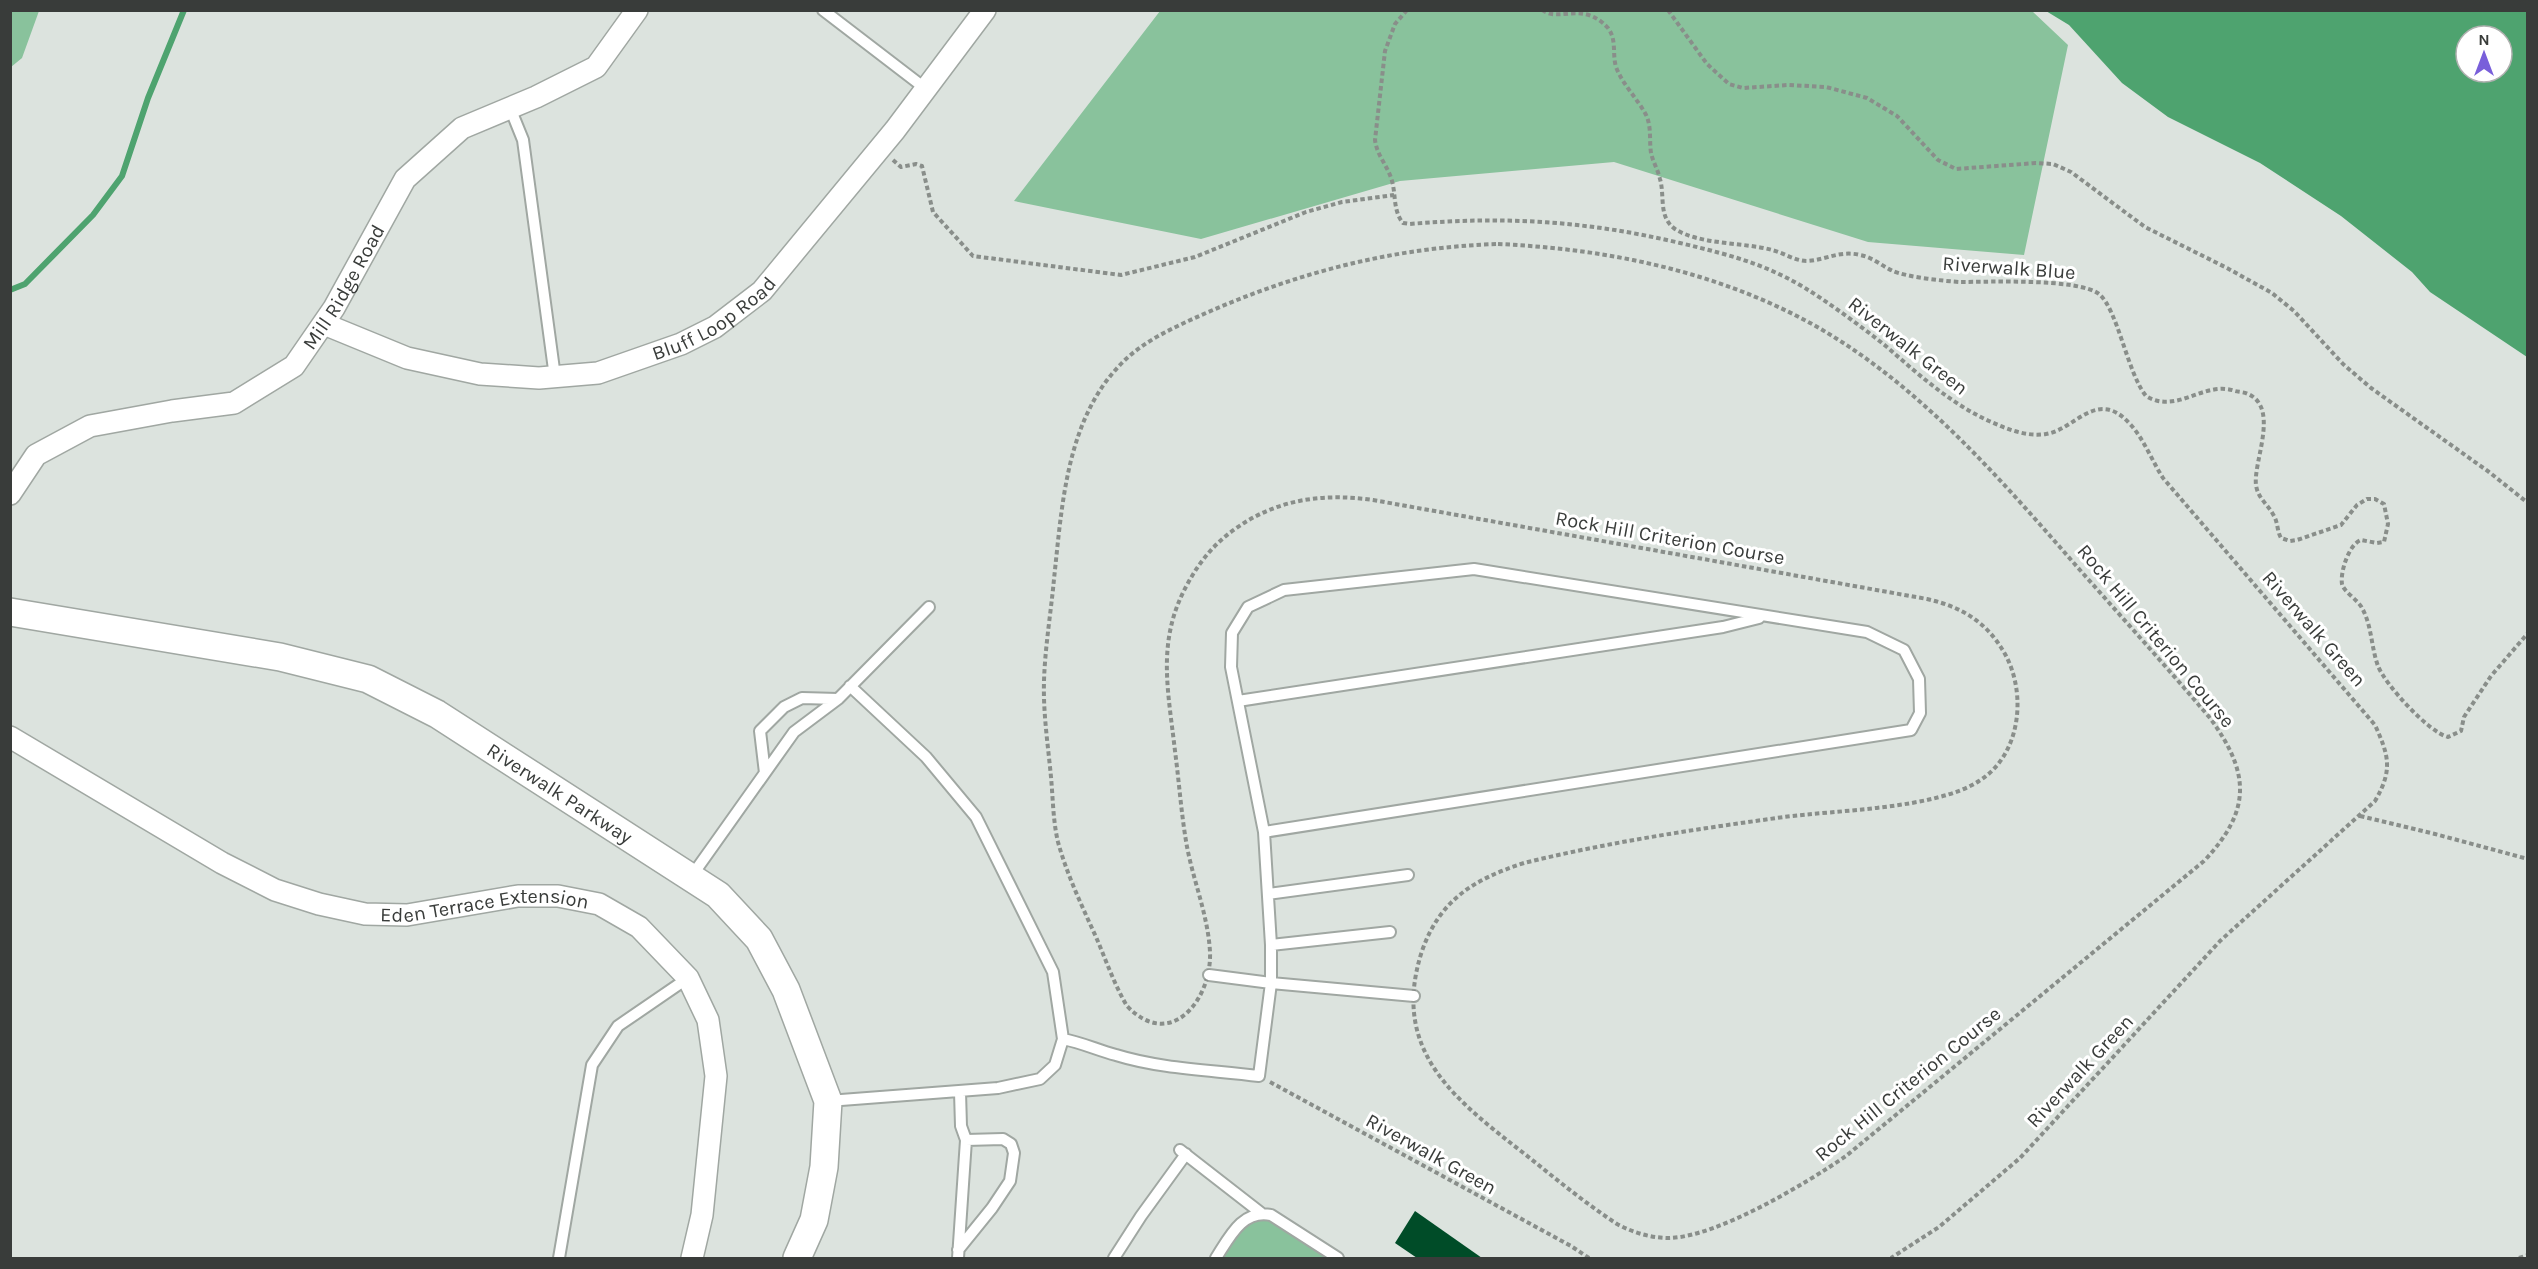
<svg xmlns="http://www.w3.org/2000/svg" width="2538" height="1269" viewBox="0 0 2538 1269" font-family="Karla,sans-serif">
<rect width="100%" height="100%" fill="#dce3de"/>
<path fill="#89c29c" d="M 11,10 L 39,11 L 22,58 L 11,67 Z
M 2031,10 L 2068,45 L 2024,255 L 1868,242 L 1614,162 L 1400,181 L 1201,239 L 1014,201 L 1160,11 Z
M 1261,1213 L 1337,1258 L 1216,1258 L 1240,1223 Z"/>
<path fill="#4ea36f" fill-rule="evenodd" d="M 2046,11 L 2527,11 L 2527,357 L 2430,292 L 2412,272 L 2341,216 L 2260,163 L 2168,117 L 2122,83 L 2069,25 ZM 2466,36 L 2502,36 L 2502,72 L 2466,72 Z"/>
<g fill="none" stroke-linecap="round" stroke-linejoin="round">
<path stroke="#4ea36f" stroke-width="6" d="M 10,290 L 25,284 L 93,215 L 122,176 L 148,98 L 184,10"/>
</g>
<path fill="#004c28" d="M 1415,1211 L 1482,1258 L 1417,1258 L 1395,1243 Z"/>
<g fill="none" stroke-linecap="round" stroke-linejoin="round">
<defs>
<path id="service" d="M 823,10 L 926,89
M 510,108 L 523,140 L 555,377
M 1238,701 L 1723,627 L 1759,618
M 765,773 L 760,731 L 784,707 L 802,698 L 838,699
M 1264,832 L 1911,730 L 1920,713 L 1919,679 L 1904,650 L 1867,632 L 1474,569 L 1284,590 L 1248,607 L 1232,633 L 1231,667 L 1264,832 L 1271,945 L 1271,983 L 1414,996
M 691,877 L 794,732 L 838,699 L 929,607
M 1268,894 L 1408,875
M 1271,945 L 1390,932
M 1063,1039 C 1083,1043 1097,1050 1116,1055 C 1161,1069 1212,1070 1259,1076 L 1271,983 L 1209,975
M 828,1101 L 998,1088 L 1040,1079 L 1055,1065 L 1063,1039 L 1053,972 L 976,817 L 926,757 L 850,686
M 1180,1150 L 1261,1213
M 958,1250 L 992,1208 L 1010,1181 L 1014,1153 L 1011,1144 L 1003,1139 L 966,1140
M 559,1258 L 592,1065 L 618,1026 L 688,978
M 958,1258 L 966,1140 L 961,1126 L 960,1092
M 1114,1258 L 1141,1216 L 1186,1154
M 1216,1258 C 1229,1238 1242,1209 1271,1215 L 1338,1258"/>
<g id="minor">
<path id="s1" d="M 324,324 L 407,358 L 480,374 L 539,378 L 598,373 L 681,344 L 715,327 L 762,291 L 895,130 L 985,10"/>
<path id="s2" d="M 10,494 L 36,455 L 90,426 L 172,411 L 234,403 L 294,366 L 334,308 L 405,179 L 462,128 L 536,97 L 596,67 L 637,10"/>
<path id="s3" d="M 10,737 L 222,863 L 275,890 L 319,904 L 365,914 L 407,915 L 518,896 L 558,896 L 599,904 L 639,927 L 688,978 L 708,1020 L 716,1076 L 702,1215 L 692,1258"/>
</g>
<g id="tertiary">
<path id="s4" d="M 10,612 L 280,657 L 368,679 L 437,714 L 718,895 L 759,939 L 786,990 L 828,1101 L 824,1167 L 814,1220 L 797,1258"/>
</g>
</defs>
<use href="#service" stroke="#a0a7a2" stroke-width="14"/>
<use href="#minor" stroke="#a0a7a2" stroke-width="24"/>
<use href="#tertiary" stroke="#a0a7a2" stroke-width="30"/>
<path stroke="#898e8a" stroke-width="4" stroke-dasharray="4.5 3" stroke-linecap="butt" d="M 1407,10 L 1395,24 L 1385,51 L 1375,140 C 1377,156 1388,166 1392,181 C 1396,195 1393,211 1403,223 L 1410,224 C 1505,216 1587,221 1680,243 C 1735,256 1774,266 1822,299 C 1844,314 1866,330 1887,347 C 1919,375 1950,403 1989,421 C 2007,429 2026,437 2046,434 C 2075,430 2097,387 2130,424 C 2144,439 2152,461 2163,478 L 2375,725 C 2389,756 2393,770 2375,801 L 2220,941 L 2020,1158 L 1939,1227 L 1891,1258
M 1542,10 C 1560,23 1582,0 1608,28 C 1617,40 1612,53 1616,67 C 1623,85 1636,97 1645,113 C 1652,125 1649,140 1651,153 C 1653,162 1658,170 1660,179 C 1665,196 1658,217 1675,229 C 1700,245 1743,242 1772,250 C 1784,253 1795,261 1807,261 C 1826,260 1840,250 1860,255 C 1872,257 1882,266 1893,271 C 1907,277 1943,281 1960,282 C 1989,282 2078,278 2099,294 C 2118,310 2127,372 2146,396 C 2177,415 2204,380 2235,391 C 2239,392 2244,392 2248,394 C 2280,408 2253,462 2256,485 C 2258,499 2268,504 2274,516 C 2278,523 2277,531 2281,538 L 2290,541 L 2297,540 L 2341,525 L 2357,505 L 2367,499 L 2375,499 L 2384,504 L 2388,524 L 2384,542 L 2377,543 L 2361,540 C 2349,544 2340,572 2342,584 C 2343,591 2358,600 2362,608 C 2372,626 2371,647 2378,666 C 2385,684 2428,732 2448,737 L 2461,731 L 2464,717 L 2491,676 L 2528,633
M 1668,10 L 1707,64 L 1729,84 L 1743,88 L 1788,85 L 1826,87 L 1867,98 L 1897,116 L 1938,160 L 1956,169 L 2036,163 L 2053,164 L 2071,172 L 2145,227 L 2227,268 L 2272,293 L 2294,311 L 2343,364 L 2371,388 L 2489,472 L 2528,503
M 893,160 L 901,167 L 916,164 L 922,166 L 933,212 L 973,256 L 1121,275 L 1195,257 L 1306,212 L 1342,202 L 1394,195
M 1498,244 C 1609,249 1721,272 1819,328 C 1919,386 1997,475 2072,561 C 2118,613 2165,665 2210,718 C 2250,773 2252,810 2204,861 L 1846,1156 C 1805,1184 1719,1236 1670,1238 C 1651,1238 1634,1233 1617,1224 C 1585,1203 1556,1179 1526,1155 C 1457,1101 1389,1052 1422,951 C 1440,899 1475,879 1524,863 C 1609,842 1697,829 1784,817 C 1837,810 1936,809 1979,781 C 2021,755 2027,694 2005,654 C 1987,622 1962,607 1927,599 L 1373,500 C 1323,493 1277,499 1235,529 C 1215,543 1200,561 1188,583 C 1156,640 1168,689 1175,751 C 1179,781 1181,811 1186,841 C 1192,878 1208,914 1210,952 C 1212,999 1171,1052 1127,1006 C 1114,984 1106,960 1096,937 C 1082,906 1067,875 1058,842 C 1053,821 1053,799 1051,777 C 1048,745 1043,713 1044,681 C 1045,647 1051,612 1054,579 C 1062,506 1066,422 1119,366 C 1142,341 1175,327 1206,313 C 1299,272 1396,247 1498,244 Z
M 2360,816 L 2435,834 L 2528,859
M 1270,1082 L 1571,1246 L 1589,1258
M 2519,1258 L 2528,1255"/>
<use href="#service" stroke="#fff" stroke-width="10"/>
<use href="#minor" stroke="#fff" stroke-width="21"/>
<use href="#tertiary" stroke="#fff" stroke-width="27"/>
</g>
<g text-anchor="middle" dominant-baseline="central" stroke-width="6" stroke-linejoin="round" paint-order="stroke">
<g font-size="20" fill="#393c3a" stroke="#fff">
<text transform="translate(2009 268) rotate(4)">Riverwalk Blue</text>
<text stroke="none"><textPath href="#s2" startOffset="418">Mill Ridge Road</textPath></text>
<text stroke="none"><textPath href="#s1" startOffset="412">Bluff Loop Road</textPath></text>
<text transform="translate(1908 346) rotate(38)">Riverwalk Green</text>
<text transform="translate(1670 538) rotate(10)">Rock Hill Criterion Course</text>
<text transform="translate(2314 629) rotate(49)">Riverwalk Green</text>
<text transform="translate(2156 636) rotate(50)">Rock Hill Criterion Course</text>
<text stroke="none"><textPath href="#s4" startOffset="588">Riverwalk Parkway</textPath></text>
<text stroke="none"><textPath href="#s3" startOffset="520">Eden Terrace Extension</textPath></text>
<text transform="translate(2080 1071) rotate(-47)">Riverwalk Green</text>
<text transform="translate(1908 1084) rotate(-39)">Rock Hill Criterion Course</text>
<text transform="translate(1431 1154) rotate(29)">Riverwalk Green</text>
</g>
</g>
<rect width="2538" height="1269" fill="none" stroke="#393c3a" stroke-width="24"/>
<g transform="translate(2484 54)"><circle r="28" fill="#ffffff" stroke="#b0b1b0" stroke-width="1.5"/>
<path d="M0-4.5L10 22L0 15L-10 22Z" fill="#795fda"/>
<text y="-9" font-size="16" font-weight="bold" text-anchor="middle" fill="#393c3a">N</text>
</g>
</svg>
